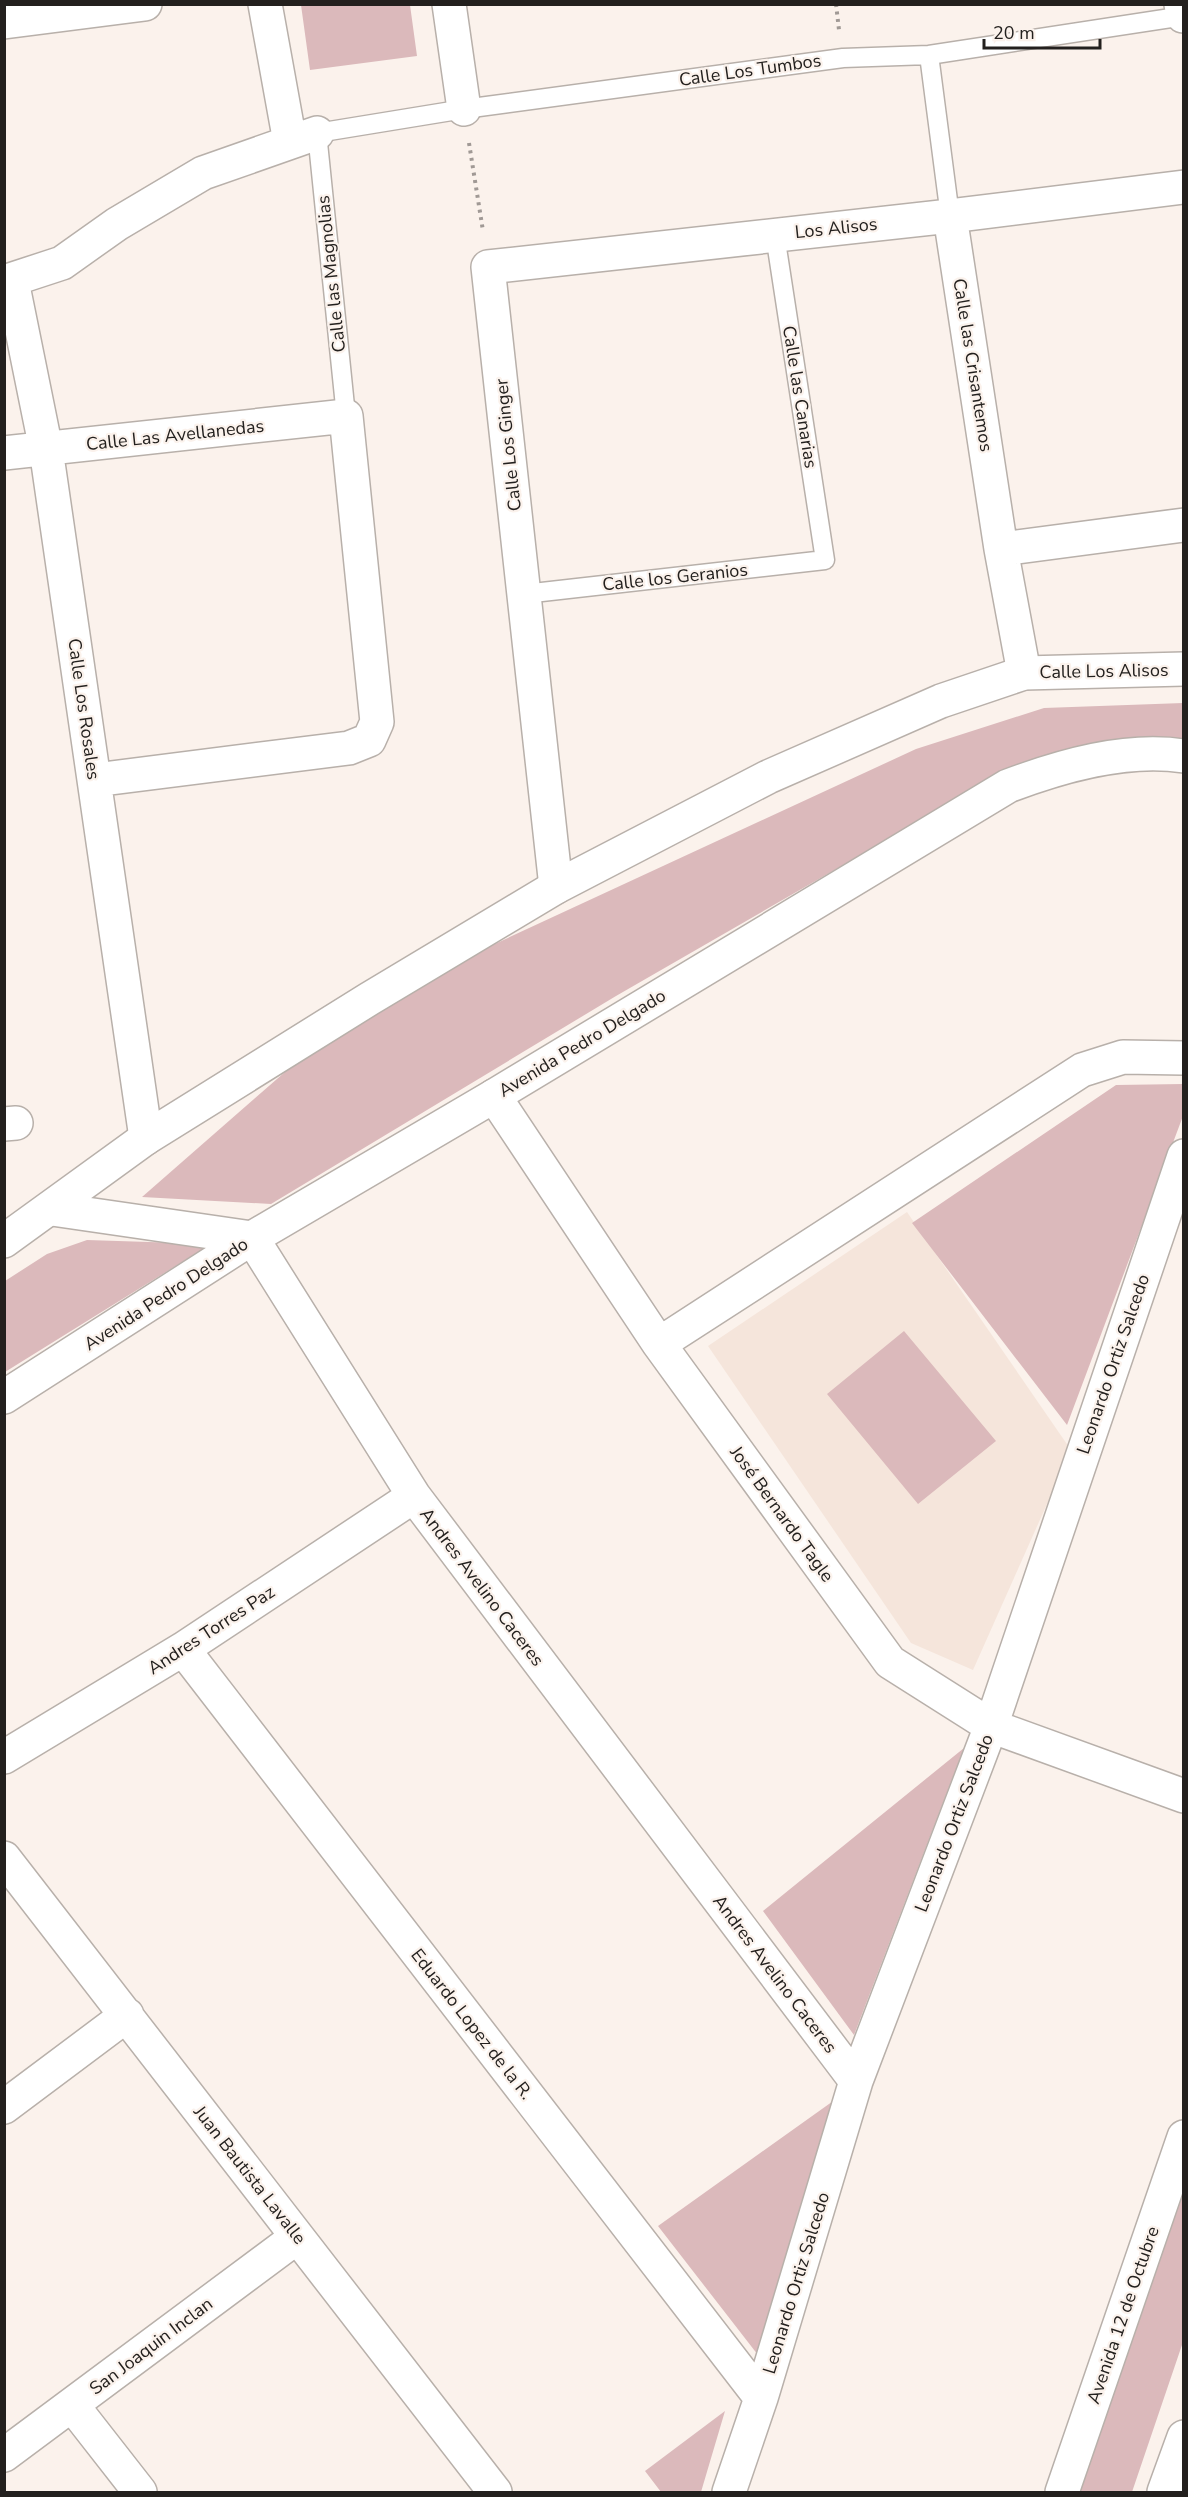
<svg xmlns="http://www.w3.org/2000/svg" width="1188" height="2497" viewBox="0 0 1188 2497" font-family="'Nunito Sans',sans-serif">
<rect width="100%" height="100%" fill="#fbf2ec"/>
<path fill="#f5e5db" d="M 907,1212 L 1071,1450 L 973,1670 L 911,1643 L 708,1346 Z"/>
<path fill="#dbb9bb" d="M 301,5 L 410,5 L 417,56 L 310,70 Z
M 1183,703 L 1183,742 L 1163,738 L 1015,766 L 616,996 L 271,1204 L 142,1197 L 285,1072 L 471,955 L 916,749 L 1044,708 Z
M 1183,1084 L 1183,1116 L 1067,1425 L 912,1223 L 1116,1085 Z
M 87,1240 L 211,1244 L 5,1372 L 5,1281 L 47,1254 Z
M 904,1331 L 996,1441 L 918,1504 L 827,1394 Z
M 964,1748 L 854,2035 L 763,1911 Z
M 843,2094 L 758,2355 L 658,2226 Z
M 1183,2144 L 1183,2342 L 1132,2492 L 1065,2492 Z
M 725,2411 L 701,2492 L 661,2492 L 645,2471 Z"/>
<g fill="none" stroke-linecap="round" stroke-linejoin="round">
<defs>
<path id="lane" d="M 929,55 L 950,216
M 346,416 L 317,133 L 464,109 L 843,58 L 929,55 L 1184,16
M 524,594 L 825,560 L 775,235"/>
<path id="street" d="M 265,4 L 290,142
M 449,4 L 464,109
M 1181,4 L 1183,16
M 4,22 L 145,4
M 950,216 L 1001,549 L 1024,673
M 12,281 L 46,449 L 146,1138
M 4,282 L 62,263 L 117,224 L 203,173 L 317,133
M 4,453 L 346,416 L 377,722 L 369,740 L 349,748 L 95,780
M 1001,549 L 1184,525
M 556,887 L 488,267 L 950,216 L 1184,187
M 494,1096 L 659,1344 L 890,1662 L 991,1726 L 1184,1796
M 4,1124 L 16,1123
M 52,1209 L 252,1238 L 414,1496 L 856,2081
M 659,1344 L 1082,1070 L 1123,1057 L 1184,1058
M 183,1649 L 761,2398
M 4,1757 L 183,1649 L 414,1496
M 4,1858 L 495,2492
M 4,2107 L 127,2015
M 72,2405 L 140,2492
M 4,2455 L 297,2237
M 729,2492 L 761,2398 L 856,2081 L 991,1726 L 1184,1156"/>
<path id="secondary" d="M 4,1241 L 146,1138 L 369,999 L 556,887 L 768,777 L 941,701 L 1024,673 L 1184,669
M 4,1397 L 252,1238 L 494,1096 L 1008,786 C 1061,766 1126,747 1184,756
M 1062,2492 L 1184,2137
M 1164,2492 L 1184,2437"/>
</defs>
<use href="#lane" stroke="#b8b0aa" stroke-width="21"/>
<use href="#street" stroke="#b8b0aa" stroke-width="36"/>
<use href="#secondary" stroke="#b8b0aa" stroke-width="36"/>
<path stroke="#a09995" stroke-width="4" stroke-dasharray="3 4.5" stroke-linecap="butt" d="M 836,4 L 839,30
M 469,143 L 483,231"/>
<use href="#lane" stroke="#fff" stroke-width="18"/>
<use href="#street" stroke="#fff" stroke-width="33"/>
<use href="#secondary" stroke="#fff" stroke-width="33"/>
</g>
<g text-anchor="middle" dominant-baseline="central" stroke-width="4.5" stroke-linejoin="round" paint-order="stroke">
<g font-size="18" fill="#23201e" stroke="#fbf2ec">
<text transform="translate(750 70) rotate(-8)">Calle Los Tumbos</text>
<text transform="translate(836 228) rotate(-6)">Los Alisos</text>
<text transform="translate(331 274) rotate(-96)">Calle las Magnolias</text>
<text transform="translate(973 365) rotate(81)">Calle las Crisantemos</text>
<text transform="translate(800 397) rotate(81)">Calle las Canarias</text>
<text transform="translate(175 435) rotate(-6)">Calle Las Avellanedas</text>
<text transform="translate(508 445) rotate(-96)">Calle Los Ginger</text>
<text transform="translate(675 577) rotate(-6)">Calle los Geranios</text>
<text transform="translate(1104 671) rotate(-1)">Calle Los Alisos</text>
<text transform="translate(84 709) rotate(82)">Calle Los Rosales</text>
<text transform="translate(582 1043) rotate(-31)">Avenida Pedro Delgado</text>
<text transform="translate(166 1294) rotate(-33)">Avenida Pedro Delgado</text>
<text transform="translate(1113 1364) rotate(-71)">Leonardo Ortiz Salcedo</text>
<text transform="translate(782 1514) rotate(54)">José Bernardo Tagle</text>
<text transform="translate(482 1587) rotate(53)">Andres Avelino Caceres</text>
<text transform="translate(211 1630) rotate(-33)">Andres Torres Paz</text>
<text transform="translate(954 1823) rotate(-69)">Leonardo Ortiz Salcedo</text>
<text transform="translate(775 1974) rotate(53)">Andres Avelino Caceres</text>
<text transform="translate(472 2024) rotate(52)">Eduardo Lopez de la R.</text>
<text transform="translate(250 2175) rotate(52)">Juan Bautista Lavalle</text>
<text transform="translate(796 2283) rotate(-73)">Leonardo Ortiz Salcedo</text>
<text transform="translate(1123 2315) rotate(-71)">Avenida 12 de Octubre</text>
<text transform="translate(151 2346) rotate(-37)">San Joaquin Inclan</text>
</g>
</g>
<rect width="1188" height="2497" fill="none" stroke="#23201e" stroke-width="12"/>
<path d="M984 39v9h116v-9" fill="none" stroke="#23201e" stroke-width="3"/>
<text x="993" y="39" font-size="18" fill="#23201e" stroke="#fbf2ec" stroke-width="4.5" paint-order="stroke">20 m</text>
</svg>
